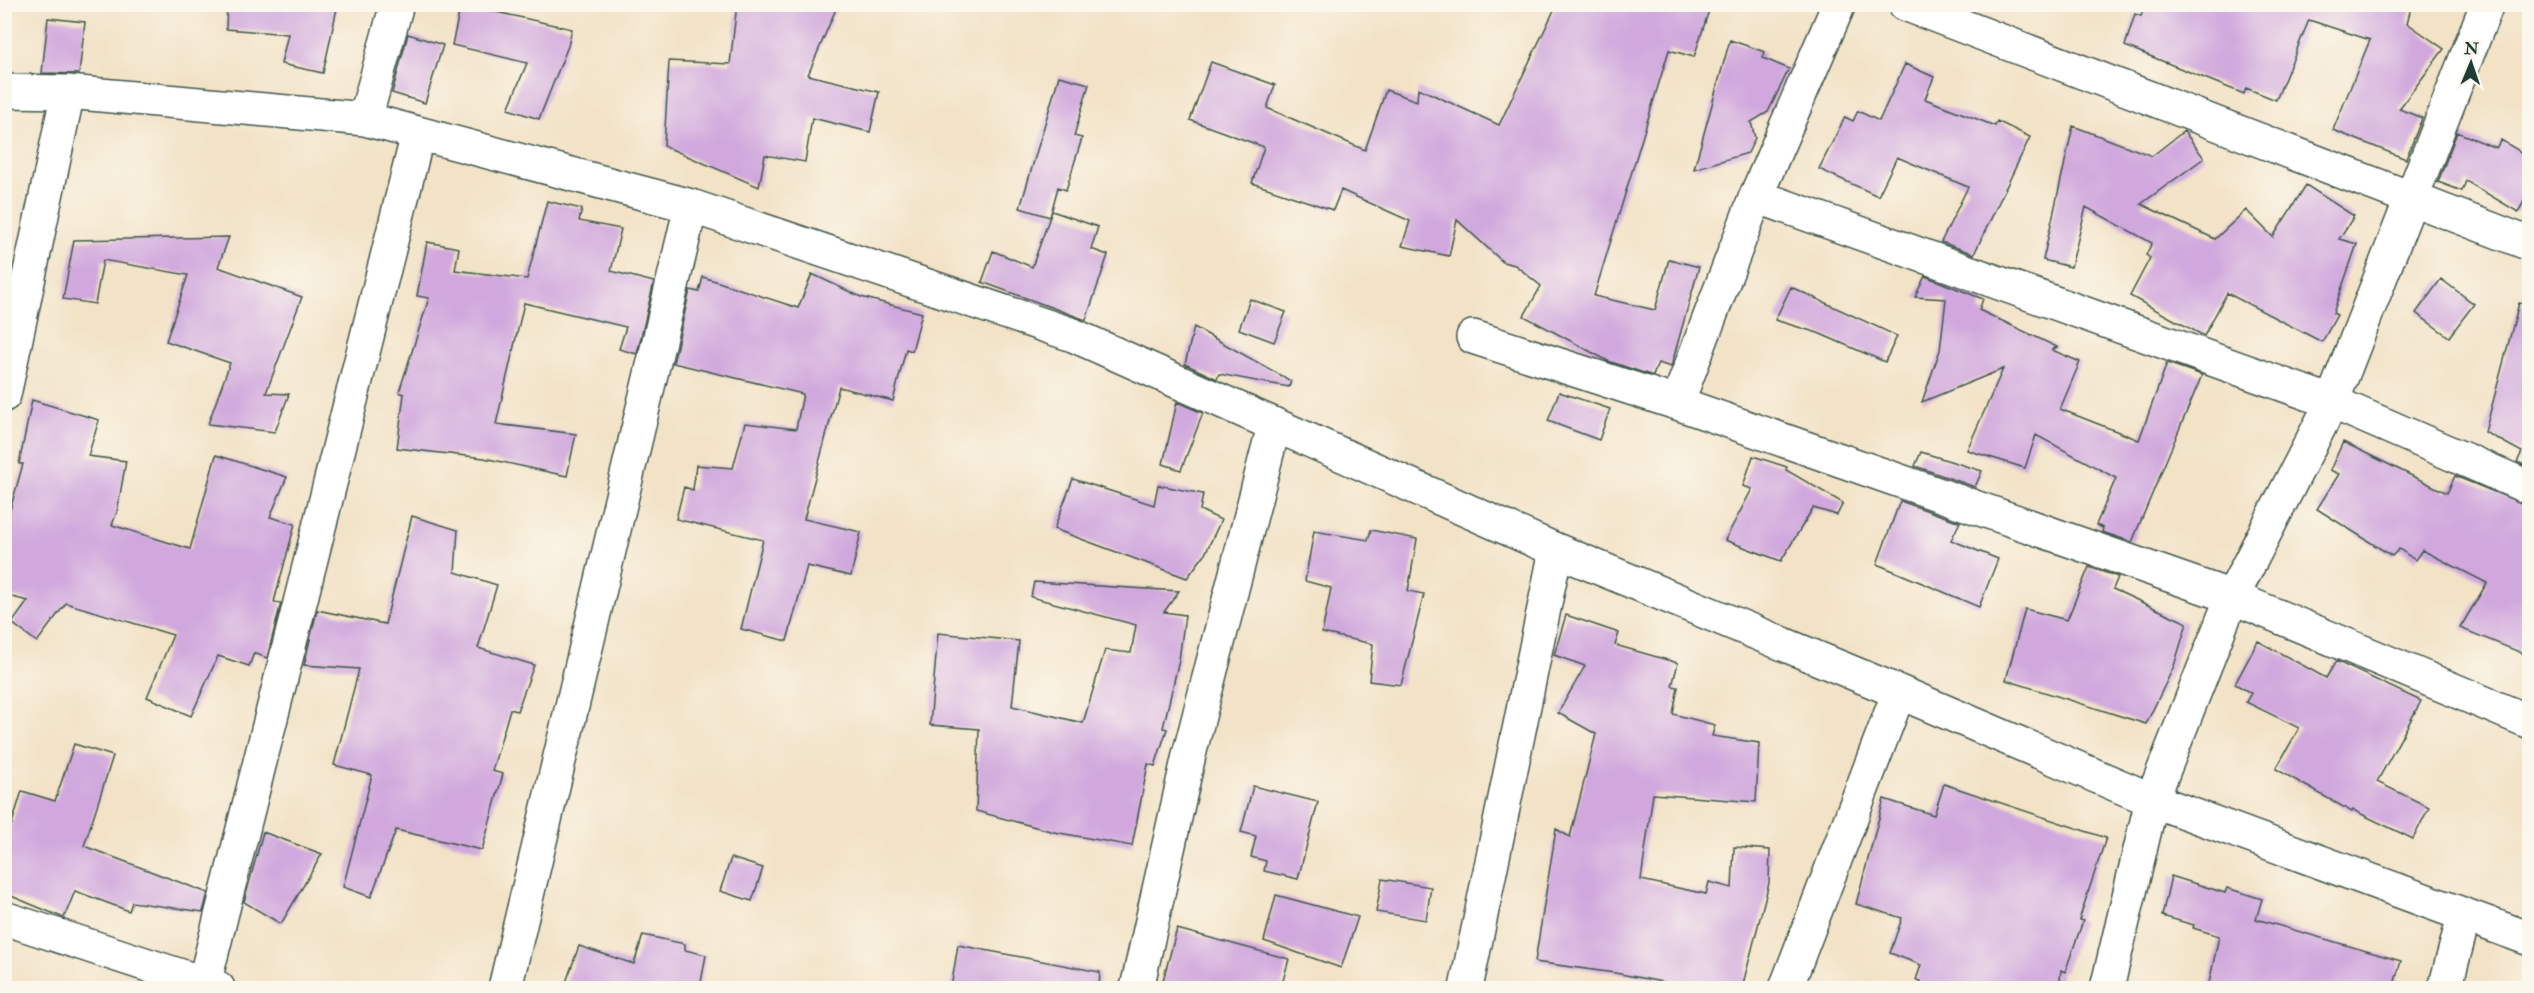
<svg xmlns="http://www.w3.org/2000/svg" width="2534" height="993" viewBox="0 0 2534 993" font-family="'IM FELL Double Pica',serif">
<rect width="100%" height="100%" fill="#fbf7ec"/>
<filter id="ink" filterUnits="userSpaceOnUse"><feTurbulence type="fractalNoise" baseFrequency=".0167" numOctaves="2"/><feDisplacementMap in="SourceGraphic" scale="12" xChannelSelector="R" yChannelSelector="G"/><feConvolveMatrix kernelMatrix="1 2 1 2 8 2 1 2 1" color-interpolation-filters="sRGB"/></filter>
<filter id="wash" filterUnits="userSpaceOnUse"><feTurbulence type="fractalNoise" baseFrequency=".008" numOctaves="4" result="noise"/><feDisplacementMap in="SourceGraphic" scale="24" xChannelSelector="R" yChannelSelector="G"/><feGaussianBlur stdDeviation="1.35" result="paint"/><feColorMatrix in="noise" values="0 0 0 0 0 0 0 0 0 0 0 0 0 0 0 0 0 1.4 0 .05"/><feComposite in="paint" operator="in"/></filter>
<g filter="url(#wash)">
<rect width="100%" height="100%" fill="#f2e2c6"/>
<g id="blocks">
<path fill="#d0a8dd" d="M 227,4 L 338,4 L 323,73 L 281,64 L 288,34 L 226,29 Z
M 461,4 L 572,29 L 568,46 L 539,119 L 508,109 L 527,63 L 452,45 Z
M 737,4 L 838,4 L 808,75 L 879,92 L 870,132 L 812,118 L 805,162 L 765,155 L 759,187 L 664,146 L 669,61 L 730,64 Z
M 1557,4 L 1711,4 L 1694,57 L 1669,50 L 1594,296 L 1655,310 L 1669,259 L 1699,267 L 1671,367 L 1658,363 L 1653,376 L 1608,361 L 1524,316 L 1541,286 L 1515,265 L 1503,262 L 1457,220 L 1449,256 L 1402,246 L 1410,221 L 1341,190 L 1333,210 L 1252,183 L 1264,147 L 1190,120 L 1211,62 L 1275,85 L 1267,108 L 1365,150 L 1386,90 L 1417,101 L 1418,88 L 1499,125 Z
M 2145,4 L 2412,4 L 2407,23 L 2444,49 L 2399,109 L 2422,118 L 2406,159 L 2333,130 L 2370,40 L 2309,20 L 2276,100 L 2246,88 L 2244,94 L 2125,46 L 2135,14 L 2141,16 Z
M 48,18 L 85,22 L 79,74 L 42,73 Z
M 408,34 L 443,45 L 425,103 L 392,93 Z
M 1730,40 L 1765,52 L 1763,58 L 1789,69 L 1768,112 L 1751,122 L 1755,138 L 1748,153 L 1694,169 Z
M 1905,64 L 1934,77 L 1925,99 L 1995,126 L 1997,121 L 2030,137 L 1974,254 L 1941,242 L 1968,187 L 1897,157 L 1878,196 L 1819,169 L 1845,117 L 1853,121 L 1858,111 L 1879,121 Z
M 1059,76 L 1089,84 L 1074,136 L 1082,138 L 1066,190 L 1058,187 L 1050,217 L 1020,208 Z
M 2073,126 L 2152,156 L 2184,131 L 2204,158 L 2141,204 L 2215,239 L 2246,210 L 2273,237 L 2306,185 L 2354,216 L 2339,239 L 2357,244 L 2333,313 L 2337,315 L 2322,342 L 2227,293 L 2204,336 L 2130,296 L 2150,258 L 2146,255 L 2152,243 L 2086,207 L 2071,267 L 2043,260 Z
M 2457,132 L 2496,148 L 2501,140 L 2529,157 L 2529,193 L 2518,212 L 2466,181 L 2462,191 L 2438,182 Z
M 547,201 L 582,209 L 579,221 L 621,229 L 611,271 L 654,282 L 637,354 L 619,349 L 626,327 L 524,303 L 496,424 L 576,434 L 567,476 L 484,458 L 397,448 L 404,394 L 399,392 L 429,298 L 417,296 L 427,242 L 459,248 L 455,270 L 527,279 Z
M 1052,211 L 1098,227 L 1091,249 L 1108,255 L 1086,320 L 982,282 L 993,251 L 1032,267 Z
M 229,237 L 218,267 L 302,297 L 266,393 L 289,394 L 275,432 L 208,424 L 230,363 L 166,341 L 188,275 L 103,260 L 95,304 L 63,299 L 74,240 Z
M 812,274 L 861,297 L 922,313 L 912,351 L 906,349 L 893,401 L 839,387 L 804,519 L 861,532 L 851,576 L 807,566 L 787,641 L 741,629 L 763,540 L 676,519 L 684,487 L 693,490 L 696,465 L 733,468 L 745,423 L 796,429 L 803,394 L 673,363 L 690,290 L 699,292 L 703,277 L 798,308 Z
M 1925,276 L 1983,299 L 1979,310 L 2057,347 L 2052,350 L 2080,362 L 2060,409 L 2139,440 L 2167,363 L 2202,375 L 2132,542 L 2102,532 L 2103,528 L 2096,525 L 2116,478 L 2036,435 L 2025,468 L 1967,450 L 2003,369 L 1922,402 L 1940,350 L 1946,299 L 1915,297 Z
M 2441,279 L 2474,304 L 2449,337 L 2416,313 Z
M 1791,287 L 1897,336 L 1885,362 L 1818,333 L 1775,320 Z
M 1250,299 L 1286,312 L 1274,342 L 1239,329 Z
M 2519,303 L 2529,305 L 2529,467 L 2517,462 L 2522,452 L 2485,432 Z
M 1194,327 L 1291,381 L 1289,387 L 1219,374 L 1217,379 L 1185,364 Z
M 1559,392 L 1610,409 L 1599,440 L 1548,421 Z
M 32,400 L 99,420 L 88,456 L 126,461 L 117,512 L 112,525 L 190,549 L 216,455 L 287,477 L 270,517 L 295,524 L 274,602 L 281,603 L 267,658 L 254,653 L 249,666 L 218,656 L 191,716 L 147,697 L 173,635 L 66,603 L 37,642 L 12,623 L 28,601 L 4,595 L 4,531 L 23,464 L 19,464 Z
M 1177,402 L 1203,413 L 1181,470 L 1163,464 Z
M 2343,442 L 2447,493 L 2455,476 L 2529,506 L 2529,656 L 2460,628 L 2487,583 L 2422,550 L 2415,560 L 2399,549 L 2392,556 L 2317,509 L 2339,474 L 2330,470 Z
M 1921,452 L 1982,471 L 1975,487 L 1915,466 Z
M 1753,456 L 1787,467 L 1786,470 L 1843,503 L 1837,515 L 1813,508 L 1781,561 L 1725,540 L 1752,489 L 1743,486 Z
M 1073,479 L 1154,505 L 1158,485 L 1203,494 L 1200,510 L 1221,520 L 1205,554 L 1187,578 L 1054,529 Z
M 1900,501 L 1960,522 L 1951,540 L 1998,559 L 1979,607 L 1877,564 Z
M 412,516 L 458,530 L 455,572 L 497,585 L 478,648 L 534,665 L 517,711 L 510,709 L 492,771 L 503,774 L 482,850 L 396,830 L 371,897 L 343,887 L 372,775 L 334,765 L 359,669 L 304,665 L 317,610 L 385,624 Z
M 1371,530 L 1417,539 L 1408,591 L 1424,594 L 1401,685 L 1369,681 L 1373,644 L 1322,633 L 1331,588 L 1305,581 L 1314,531 L 1368,540 Z
M 2089,567 L 2118,577 L 2113,589 L 2187,623 L 2174,666 L 2146,724 L 2006,680 L 2025,609 L 2067,620 Z
M 1034,582 L 1179,591 L 1164,612 L 1185,615 L 1179,660 L 1163,728 L 1167,729 L 1155,766 L 1148,764 L 1132,846 L 1054,832 L 976,811 L 979,729 L 930,725 L 938,633 L 1019,641 L 1012,706 L 1083,723 L 1105,650 L 1131,653 L 1136,625 L 1031,597 Z
M 1566,615 L 1619,633 L 1615,645 L 1678,663 L 1672,686 L 1678,687 L 1673,714 L 1715,725 L 1712,736 L 1759,743 L 1756,802 L 1653,794 L 1641,880 L 1706,894 L 1709,882 L 1732,888 L 1734,847 L 1770,850 L 1769,883 L 1742,988 L 1694,988 L 1615,973 L 1535,962 L 1556,829 L 1570,837 L 1596,734 L 1558,713 L 1585,666 L 1554,655 Z
M 2258,641 L 2326,678 L 2336,661 L 2421,701 L 2377,782 L 2429,807 L 2413,839 L 2353,810 L 2352,812 L 2276,769 L 2299,728 L 2246,702 L 2251,693 L 2235,684 Z
M 74,744 L 113,756 L 84,846 L 208,893 L 203,912 L 132,902 L 129,911 L 75,891 L 64,918 L 4,893 L 4,849 L 22,791 L 55,801 Z
M 1944,784 L 2106,838 L 2079,920 L 2083,921 L 2065,972 L 2061,970 L 2059,988 L 1919,988 L 1921,981 L 1916,980 L 1921,965 L 1890,953 L 1902,918 L 1856,904 L 1884,799 L 1934,815 Z
M 1253,786 L 1318,802 L 1298,879 L 1264,871 L 1266,861 L 1251,857 L 1256,836 L 1241,832 Z
M 263,832 L 322,854 L 281,924 L 244,902 Z
M 731,858 L 763,868 L 752,901 L 720,891 Z
M 2171,876 L 2225,893 L 2227,888 L 2262,899 L 2256,919 L 2401,961 L 2393,988 L 2208,988 L 2219,936 L 2193,928 L 2194,925 L 2162,916 Z
M 1382,879 L 1431,887 L 1426,920 L 1376,912 Z
M 1276,895 L 1358,917 L 1341,968 L 1264,941 Z
M 1177,929 L 1289,959 L 1281,988 L 1180,988 L 1162,984 Z
M 643,935 L 685,944 L 685,950 L 706,955 L 700,988 L 564,988 L 579,946 L 634,964 Z
M 958,945 L 1100,972 L 1099,988 L 951,988 Z"/>
</g>
</g>
<g filter="url(#ink)">
<use href="#blocks" fill-opacity="0" stroke="#3f564a" stroke-width="1.5"/>
<g fill="none" stroke-linecap="round" stroke-linejoin="round">
<defs>
<path id="minor" d="M 1905,4 L 2530,244
M 4,91 L 68,92 L 365,119 L 691,206 L 1073,335 L 1556,550 L 1899,692 L 2152,800 L 2530,939
M 365,119 L 397,4
M 1756,196 L 2332,402 L 2530,488
M 1473,337 L 1677,403 L 2232,597 L 2530,722
M 4,395 L 68,92
M 1677,403 L 1756,196 L 1839,4
M 4,918 L 218,988
M 203,988 L 418,134
M 505,988 L 691,206
M 1137,988 L 1189,755 L 1274,426
M 1466,988 L 1556,550
M 1786,988 L 1899,692
M 2107,988 L 2152,800 L 2232,597 L 2332,402 L 2487,4
M 2445,988 L 2464,917"/>
</defs>
<use href="#minor" stroke="#3f564a" stroke-width="36"/>
<use href="#minor" stroke="#fff" stroke-width="33"/>
</g>
</g>
<rect width="2534" height="993" fill="none" stroke="#fbf7ec" stroke-width="24"/>
<g transform="translate(2471 63) rotate(2)" stroke="#fbf7ec" stroke-width="4.5" paint-order="stroke">
<path d="M0-4.5L10 22L0 15L-10 22Z" fill="#1f3d34"/>
<text y="-9" font-size="16" font-weight="bold" text-anchor="middle" fill="#1f3d34">N</text>
</g>
</svg>
